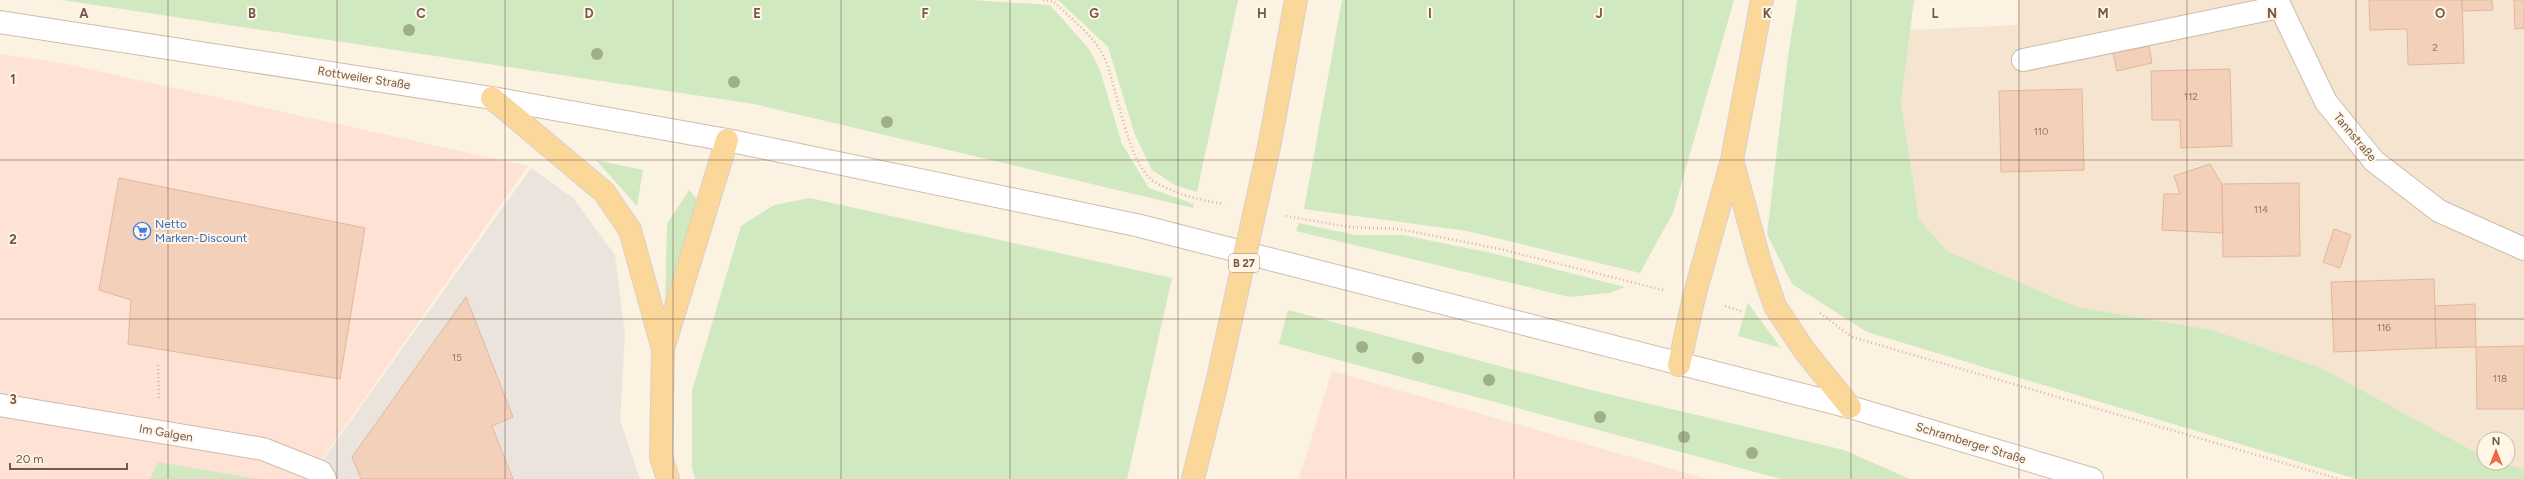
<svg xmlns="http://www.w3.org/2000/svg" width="2524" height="479" viewBox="0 0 2524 479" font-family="Figtree,sans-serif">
<rect width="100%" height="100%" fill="#fcf2e2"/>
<path fill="#f4e4d0" d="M 2018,0 L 2524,0 L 2524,469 L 2503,463 L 2508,463 L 2508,439 L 2484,439 L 2484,457 L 2477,455 L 2319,367 L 2212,330 L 2077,307 L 1947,251 L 1919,219 L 1901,103 L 1910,30 L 2018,25 Z"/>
<path fill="#fde2d5" d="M 0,54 L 61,63 L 528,166 L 313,472 L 317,479 L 0,479 Z
M 1332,371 L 1707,479 L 1299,479 Z"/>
<path fill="#ebe4dd" d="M 531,168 L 573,198 L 615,255 L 625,334 L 620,420 L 640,479 L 328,479 L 320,464 Z"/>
<path fill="#d1e9c1" d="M 62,0 L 971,0 L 1050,5 L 1089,49 L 1100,70 L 1122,144 L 1149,188 L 1194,204 L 1193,208 L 754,104 Z
M 1058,0 L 1238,0 L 1197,192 L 1175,185 L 1152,170 L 1135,135 L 1108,47 Z
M 1342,0 L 1734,0 L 1673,213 L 1640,273 L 1467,231 L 1304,209 Z
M 1797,0 L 1914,0 L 1901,103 L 1919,219 L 1947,251 L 2077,307 L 2212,330 L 2319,367 L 2484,457 L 2484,463 L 2503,463 L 2524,469 L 2524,479 L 2356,479 L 1867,332 L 1792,284 L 1767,234 L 1788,56 Z
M 596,160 L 643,170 L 637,206 Z
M 689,190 L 700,203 L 665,308 L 667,224 Z
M 810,198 L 1172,278 L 1127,479 L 695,479 L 692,468 L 692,391 L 741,226 L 774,205 Z
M 1299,223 L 1355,235 L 1403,235 L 1496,254 L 1625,287 L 1609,293 L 1569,297 L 1296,231 Z
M 1748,303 L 1781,348 L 1738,336 Z
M 1288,310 L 1587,389 L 1844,450 L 1910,479 L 1781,479 L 1279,344 Z
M 158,462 L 258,479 L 150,479 Z"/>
<path fill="#f2d0ba" stroke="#e4b79a" d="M 2369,0 L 2462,0 L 2464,63 L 2408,65 L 2407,29 L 2370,30 Z
M 2462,0 L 2492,0 L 2493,10 L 2462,11 Z
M 2514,0 L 2524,0 L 2524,28 L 2515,29 Z
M 2149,46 L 2152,63 L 2117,71 L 2113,53 Z
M 2230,69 L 2232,146 L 2181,148 L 2180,120 L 2152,120 L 2151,71 Z
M 2082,89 L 2084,170 L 2001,172 L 1999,91 Z
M 2210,164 L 2222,184 L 2223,233 L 2162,230 L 2164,194 L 2180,194 L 2174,176 Z
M 119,178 L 365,228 L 340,379 L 128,344 L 131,300 L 99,290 Z
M 2299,183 L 2300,256 L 2223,257 L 2222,184 Z
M 2334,229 L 2351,235 L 2340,268 L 2323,262 Z
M 2434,279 L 2436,348 L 2334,352 L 2331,282 Z
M 466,297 L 513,417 L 492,426 L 513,479 L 361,479 L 352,457 Z
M 2475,304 L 2476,347 L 2436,348 L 2435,306 Z
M 2524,346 L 2524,409 L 2477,409 L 2476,347 Z"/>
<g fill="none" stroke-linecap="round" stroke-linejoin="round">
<defs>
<path id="minor" d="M 2277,0 L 2326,102 L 2374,161 L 2439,211 L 2524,249
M 0,22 L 492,98 L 727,140 L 1136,225 L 1850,407 L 2092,479
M 2023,60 L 2279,7
M 0,405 L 263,449 L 321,472 L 325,479"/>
<path id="major" d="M 492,98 L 604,192 L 630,230 L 663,349
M 1270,142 L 1296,0
M 1732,160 L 1759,259 L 1775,306 L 1804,350 L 1850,407
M 1679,365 L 1694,297 L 1732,160 L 1762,0
M 668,479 L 661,457 L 663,349 L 727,140
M 1193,479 L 1217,383"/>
</defs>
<use href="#minor" stroke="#cfbcac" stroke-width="24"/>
<use href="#major" stroke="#d8d0cc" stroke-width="24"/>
<path stroke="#d6b49d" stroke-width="2.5" stroke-dasharray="1 3" stroke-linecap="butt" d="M 1043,0 L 1053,1 C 1070,18 1095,36 1105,59 C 1117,87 1128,167 1155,182 C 1175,194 1200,200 1224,204
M 1286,216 L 1349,227 L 1399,229 L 1500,249 L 1663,290
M 1725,306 L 1744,312
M 1820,313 L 1852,337 L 2339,479
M 158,365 L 159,400"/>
<use href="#minor" stroke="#fff" stroke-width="22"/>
<use href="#major" stroke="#fbd89a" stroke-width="22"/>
<defs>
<path id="major-bridge" d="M 1217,383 L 1270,142"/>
</defs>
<use href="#major-bridge" stroke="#d8d0cc" stroke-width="24" stroke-linecap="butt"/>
<use href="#major-bridge" stroke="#fbd89a" stroke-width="22"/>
</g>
<g fill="#9eaf89">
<circle cx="409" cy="30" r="6"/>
<circle cx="597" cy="54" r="6"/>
<circle cx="734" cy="82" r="6"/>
<circle cx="887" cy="122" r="6"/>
<circle cx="1362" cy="347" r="6"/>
<circle cx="1418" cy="358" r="6"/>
<circle cx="1489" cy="380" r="6"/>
<circle cx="1600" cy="417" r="6"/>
<circle cx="1684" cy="437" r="6"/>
<circle cx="1752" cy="453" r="6"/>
</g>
<path fill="none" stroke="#745848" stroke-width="1" stroke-opacity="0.55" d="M 168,0 L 168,479M 337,0 L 337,479M 505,0 L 505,479M 673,0 L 673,479M 841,0 L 841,479M 1010,0 L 1010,479M 1178,0 L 1178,479M 1346,0 L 1346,479M 1514,0 L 1514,479M 1683,0 L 1683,479M 1851,0 L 1851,479M 2019,0 L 2019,479M 2187,0 L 2187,479M 2356,0 L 2356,479M 0,160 L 2524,160M 0,319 L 2524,319"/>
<defs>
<symbol id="supermarket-ring" viewBox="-11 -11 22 22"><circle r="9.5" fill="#fff6e8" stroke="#3f7fe0" stroke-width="1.5"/><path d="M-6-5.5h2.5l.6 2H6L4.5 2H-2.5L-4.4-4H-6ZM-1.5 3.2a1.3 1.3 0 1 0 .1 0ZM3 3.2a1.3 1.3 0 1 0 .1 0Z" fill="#3f7fe0"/></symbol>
</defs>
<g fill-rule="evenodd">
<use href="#supermarket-ring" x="132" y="221" width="20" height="20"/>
</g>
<g text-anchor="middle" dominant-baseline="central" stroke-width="4" stroke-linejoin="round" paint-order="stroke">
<g font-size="10" fill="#947664">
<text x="2435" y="47">2</text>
<text x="2191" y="96">112</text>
<text x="2041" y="131">110</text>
<text x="2261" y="209">114</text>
<text x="2384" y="327">116</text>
<text x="457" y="357">15</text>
<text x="2500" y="378">118</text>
</g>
<rect fill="#fff6e8" stroke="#9e8778" stroke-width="1" x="1229" y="254" width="30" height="18" rx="3"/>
<g font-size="11" font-weight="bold" fill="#745848">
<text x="1244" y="263">B 27</text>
</g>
<g font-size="12" fill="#745848" stroke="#fff6e8">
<text transform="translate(364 78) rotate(9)">Rottweiler Straße</text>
<text transform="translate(2355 137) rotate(50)">Tannstraße</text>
<text transform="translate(166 433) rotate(10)">Im Galgen</text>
<text transform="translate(1971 443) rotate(17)">Schramberger Straße</text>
</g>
<g font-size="12" fill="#366cbe" stroke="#fff6e8" text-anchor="start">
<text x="155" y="224">Netto<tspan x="155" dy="14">Marken-Discount</tspan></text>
</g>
</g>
<g font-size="13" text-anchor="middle" font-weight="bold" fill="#745848" stroke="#fff6e8" stroke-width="4" stroke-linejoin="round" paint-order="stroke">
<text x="84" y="18">A</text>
<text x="252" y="18">B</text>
<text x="421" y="18">C</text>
<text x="589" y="18">D</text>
<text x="757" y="18">E</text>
<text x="925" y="18">F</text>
<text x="1094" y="18">G</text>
<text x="1262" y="18">H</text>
<text x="1430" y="18">I</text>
<text x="1599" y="18">J</text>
<text x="1767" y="18">K</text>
<text x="1935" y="18">L</text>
<text x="2103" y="18">M</text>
<text x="2272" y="18">N</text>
<text x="2440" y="18">O</text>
<text x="13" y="84">1</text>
<text x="13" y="244">2</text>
<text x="13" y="404">3</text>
</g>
<g transform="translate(2496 451)"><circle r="19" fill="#fff6e8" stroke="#c7b7a8"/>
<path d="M0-3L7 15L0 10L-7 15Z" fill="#e76c46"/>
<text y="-6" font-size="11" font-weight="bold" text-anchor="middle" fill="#745848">N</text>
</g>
<path d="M10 463v6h117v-6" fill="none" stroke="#745848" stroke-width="2"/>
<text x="16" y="463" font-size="12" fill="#745848" stroke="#fff6e8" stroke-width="3" paint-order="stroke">20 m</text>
</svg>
